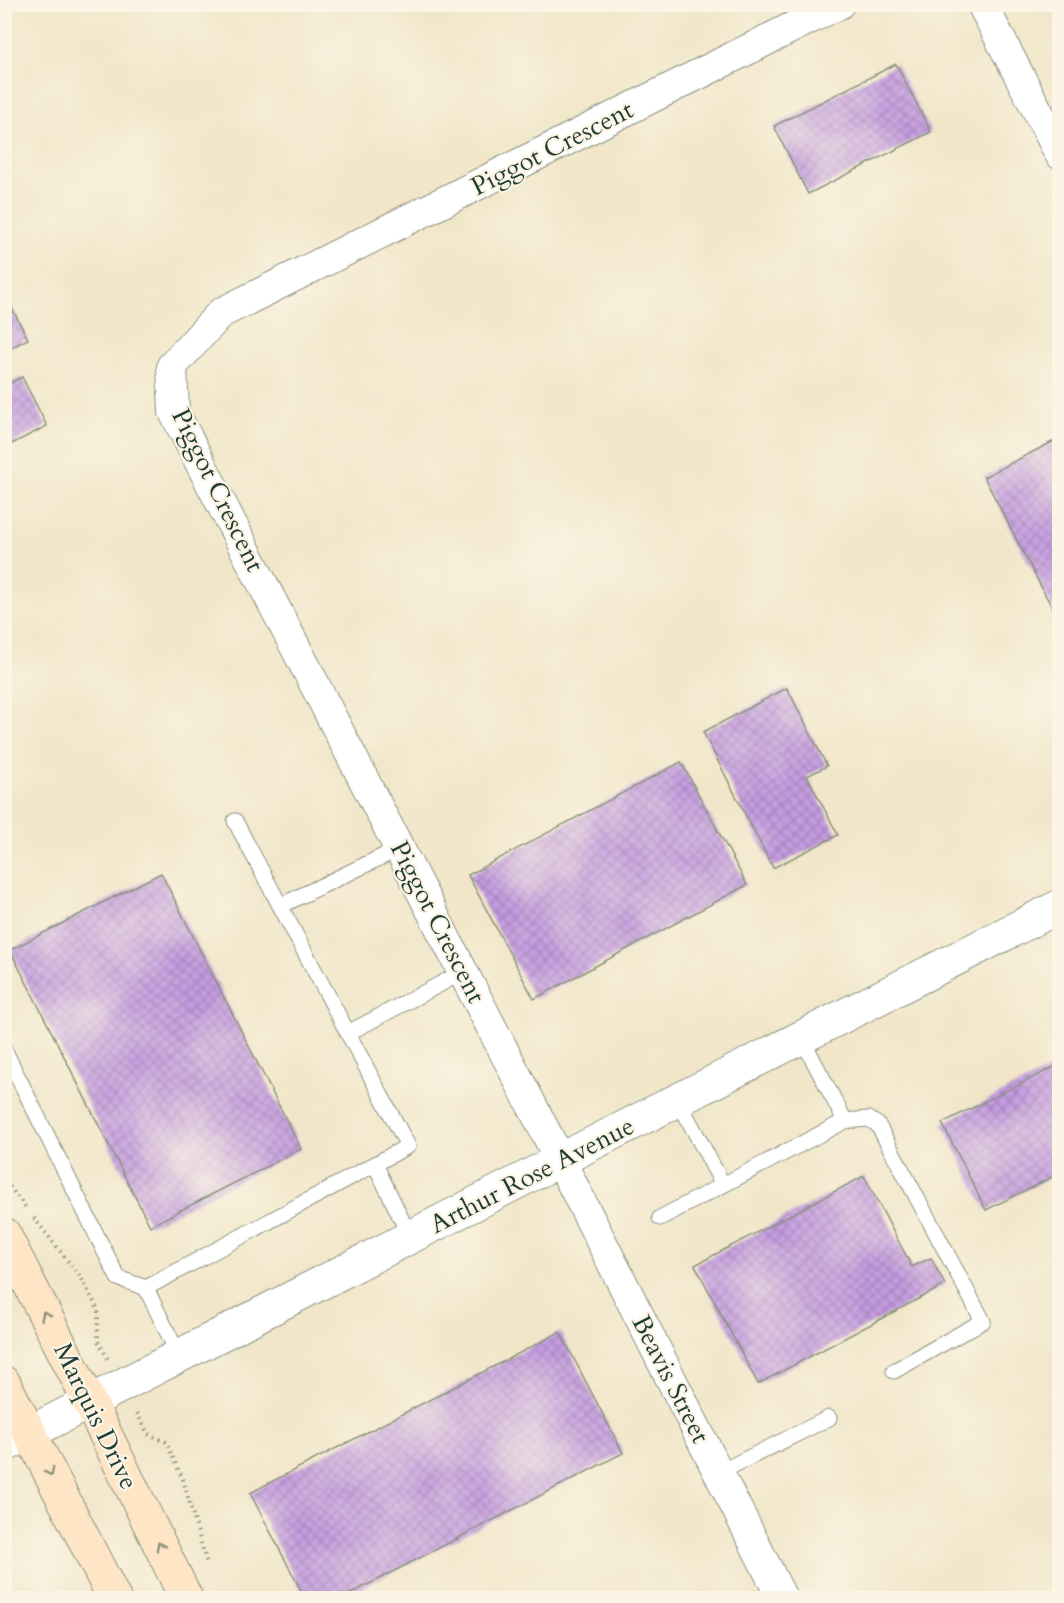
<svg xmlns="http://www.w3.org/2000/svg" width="1064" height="1603" viewBox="0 0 1064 1603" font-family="Cardo,serif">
<defs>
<pattern id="building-cross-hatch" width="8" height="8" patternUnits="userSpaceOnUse" patternTransform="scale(1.5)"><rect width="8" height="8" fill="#c59ce1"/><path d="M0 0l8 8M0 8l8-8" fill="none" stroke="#9f80b7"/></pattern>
</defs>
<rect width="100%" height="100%" fill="#fcf5e5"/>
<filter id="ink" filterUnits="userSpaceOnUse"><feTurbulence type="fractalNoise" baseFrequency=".0167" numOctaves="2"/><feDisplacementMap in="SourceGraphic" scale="12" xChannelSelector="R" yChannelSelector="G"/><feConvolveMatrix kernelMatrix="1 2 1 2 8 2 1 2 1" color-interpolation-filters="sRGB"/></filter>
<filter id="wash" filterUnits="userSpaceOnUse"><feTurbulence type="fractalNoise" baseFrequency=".008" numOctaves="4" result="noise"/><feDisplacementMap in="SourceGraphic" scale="24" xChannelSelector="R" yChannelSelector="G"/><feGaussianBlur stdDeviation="1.35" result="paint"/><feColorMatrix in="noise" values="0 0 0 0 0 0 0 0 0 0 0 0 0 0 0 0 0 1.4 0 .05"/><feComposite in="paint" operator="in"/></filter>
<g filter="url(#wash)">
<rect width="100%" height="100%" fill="#f1e6c9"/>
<g id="blocks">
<path fill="url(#building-cross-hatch)" d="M 896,64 L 931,132 L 808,194 L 774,126 Z
M 4,293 L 28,339 L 4,351 Z
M 22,377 L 47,426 L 4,448 L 4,386 Z
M 1060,438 L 1060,623 L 984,477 Z
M 787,688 L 827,766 L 807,776 L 838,835 L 773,868 L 703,732 Z
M 681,762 L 747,885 L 534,999 L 468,875 Z
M 161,873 L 301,1149 L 150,1226 L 10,950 Z
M 1060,1064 L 1060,1173 L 986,1210 L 942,1123 Z
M 864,1176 L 912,1267 L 931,1258 L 945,1285 L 758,1384 L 695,1265 Z
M 560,1332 L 623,1453 L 342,1598 L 305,1598 L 250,1493 Z"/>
</g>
</g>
<g filter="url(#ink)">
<use href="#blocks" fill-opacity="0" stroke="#88927e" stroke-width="1.5"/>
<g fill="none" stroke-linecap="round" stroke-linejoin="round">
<defs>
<path id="service" d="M 235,821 L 408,1146 L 375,1164 L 410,1237
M 280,906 L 400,848
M 348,1033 L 463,972
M 4,1049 L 118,1278 L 146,1288 L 179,1356
M 678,1100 L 723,1185
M 845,1121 L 869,1119 L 878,1125 L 983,1321 L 894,1371
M 660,1218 L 845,1121 L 801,1037
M 146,1288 L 375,1164
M 718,1473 L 829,1418"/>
<path id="minor" d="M 982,4 L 1060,154
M 782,1598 L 560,1160 L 174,412 L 172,366 L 221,313 L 839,4"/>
<path id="tertiary" d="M 4,1446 L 560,1160 L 1060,906"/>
<path id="secondary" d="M 4,1234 L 90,1403 L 186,1598
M 4,1383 L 114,1598"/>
</defs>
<use href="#service" stroke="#88927e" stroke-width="17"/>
<use href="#minor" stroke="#88927e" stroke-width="32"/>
<use href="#tertiary" stroke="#88927e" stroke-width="35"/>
<use href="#secondary" stroke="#88927e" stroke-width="35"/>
<path stroke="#88927e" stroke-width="4" stroke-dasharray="1.5 4.5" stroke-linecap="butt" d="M 4,1176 L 12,1190 L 28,1210
M 34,1218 L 82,1279 L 98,1310 L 98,1341 L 108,1359
M 137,1413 L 148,1434 L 166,1442 L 183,1480 L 207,1564"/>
<use href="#service" stroke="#fff" stroke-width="15"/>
<use href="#minor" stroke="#fff" stroke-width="30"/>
<use href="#tertiary" stroke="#fff" stroke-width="33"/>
<use href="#secondary" stroke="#fee5c5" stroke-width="33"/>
</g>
<defs><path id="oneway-chevron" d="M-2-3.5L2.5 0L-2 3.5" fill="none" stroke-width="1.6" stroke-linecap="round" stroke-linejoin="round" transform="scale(1.5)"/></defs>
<g stroke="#8e917c">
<use href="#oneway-chevron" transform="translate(45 1315) rotate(-117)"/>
<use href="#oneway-chevron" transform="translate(50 1472) rotate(63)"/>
<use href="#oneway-chevron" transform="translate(160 1546) rotate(-116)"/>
</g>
</g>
<g text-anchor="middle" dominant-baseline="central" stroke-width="4.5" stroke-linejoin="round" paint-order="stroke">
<g font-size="26" fill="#1f3d34" stroke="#fcf5e5">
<text transform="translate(552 148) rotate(-27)">Piggot Crescent</text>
<text transform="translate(218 490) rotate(64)">Piggot Crescent</text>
<text transform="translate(438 922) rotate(63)">Piggot Crescent</text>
<text transform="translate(532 1175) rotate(-27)">Arthur Rose Avenue</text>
<text transform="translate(671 1379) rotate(63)">Beavis Street</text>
<text transform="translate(96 1416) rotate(64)">Marquis Drive</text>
</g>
</g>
<rect width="1064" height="1603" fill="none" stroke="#fcf5e5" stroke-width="24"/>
</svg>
